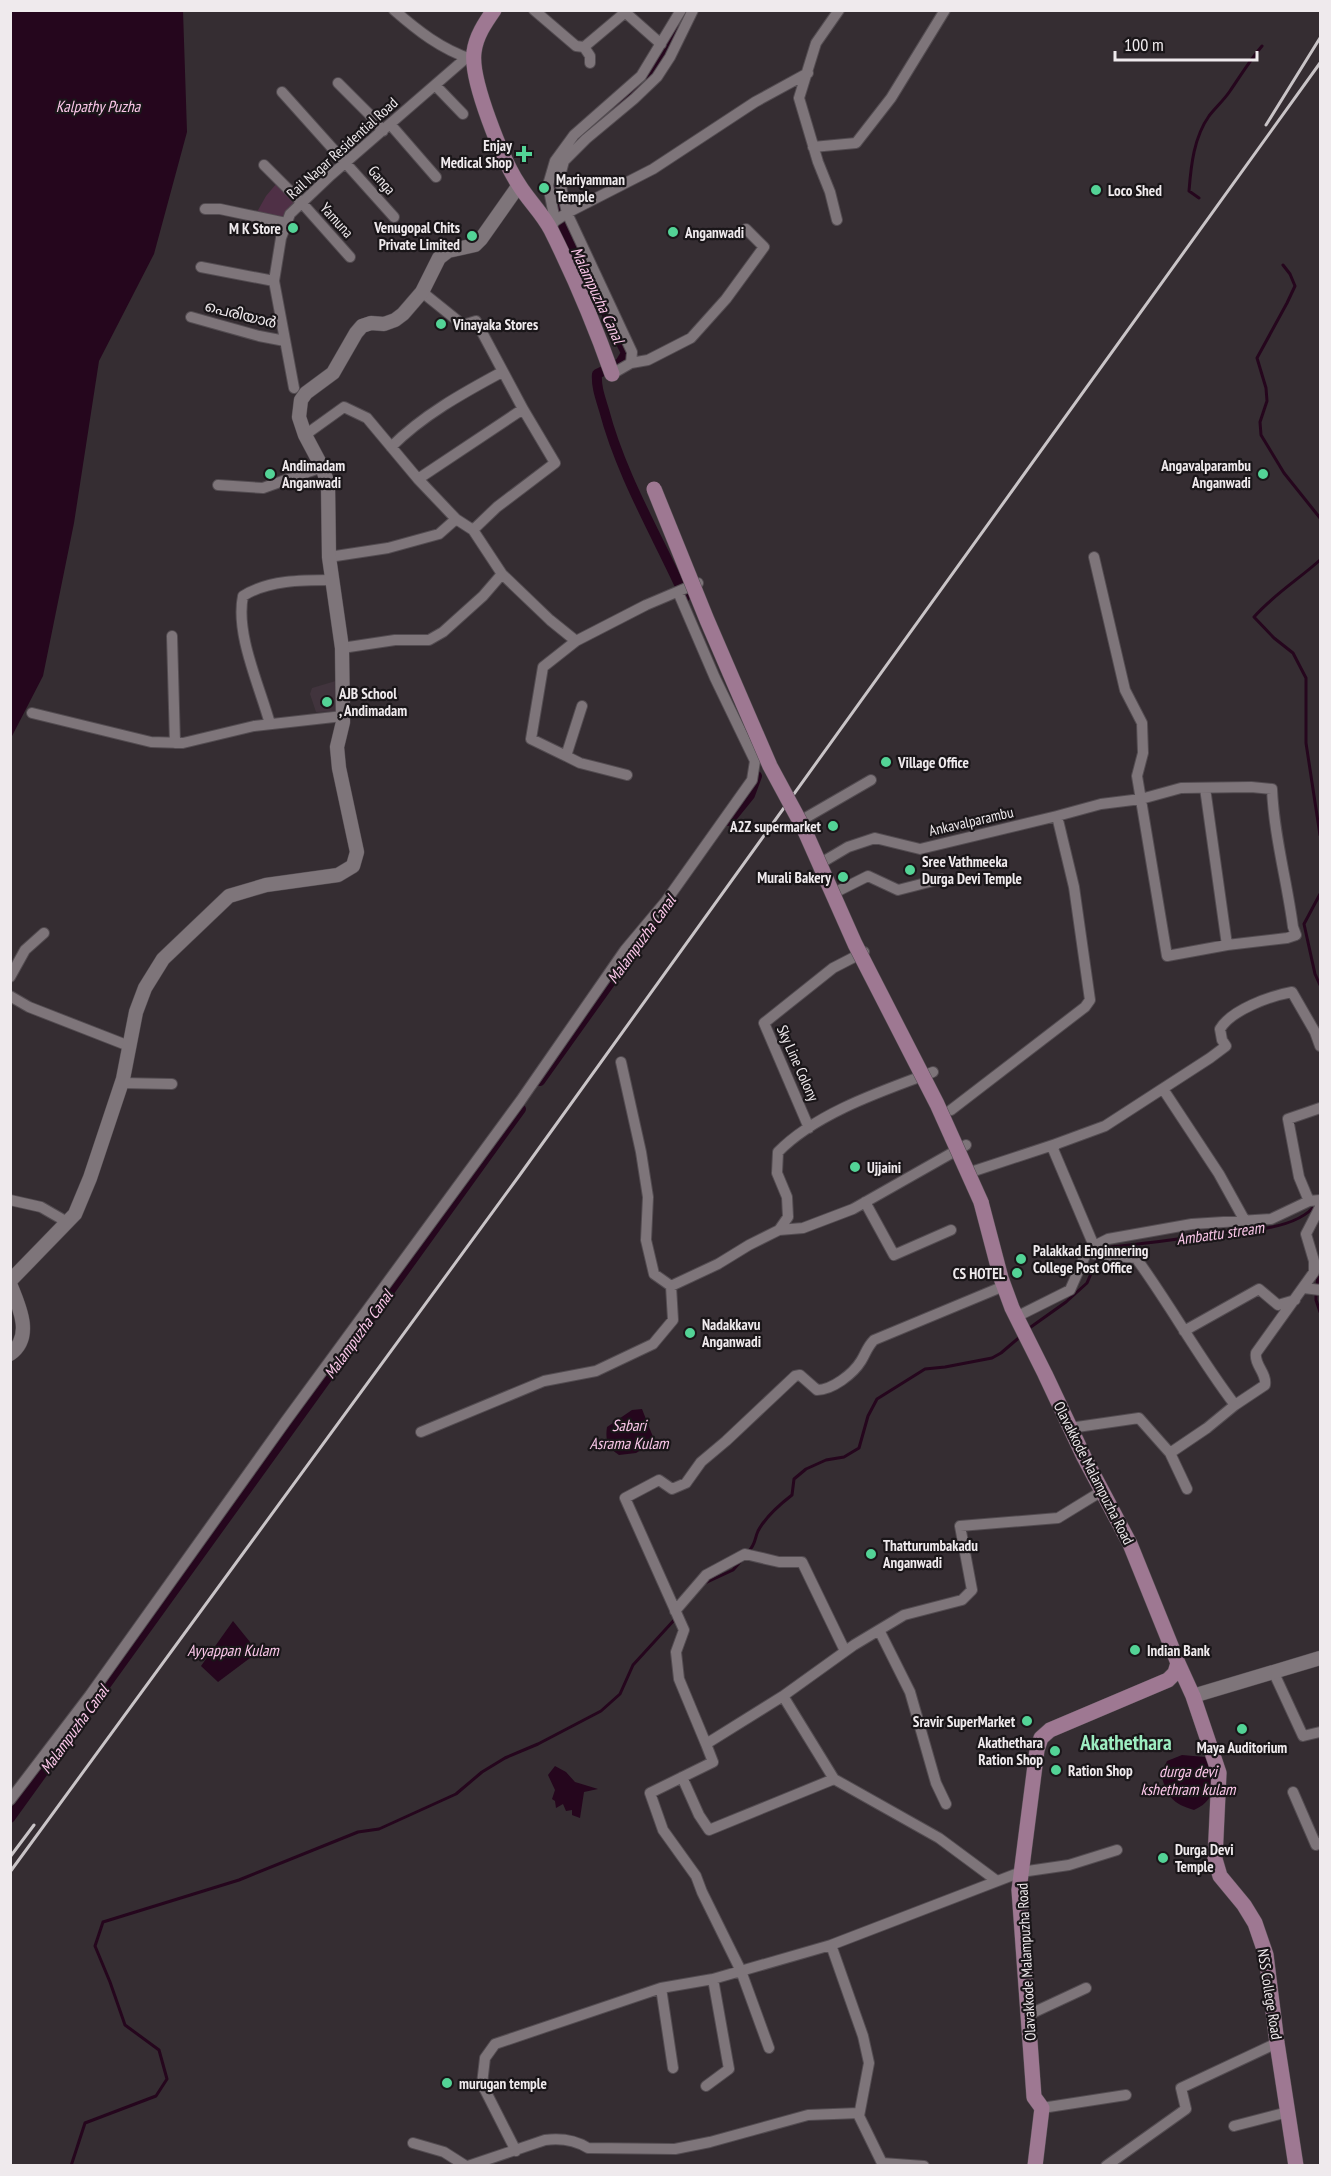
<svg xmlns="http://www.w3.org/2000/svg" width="1331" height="2176" viewBox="0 0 1331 2176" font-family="'PT Sans Narrow','Noto Sans Malayalam',sans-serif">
<rect width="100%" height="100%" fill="#352d32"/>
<path fill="#41343d" d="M 339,680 L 341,711 L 316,712 L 310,694 L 312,688 Z"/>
<path fill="#4f3046" d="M 277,183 L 296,202 L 288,208 L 282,218 L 257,212 L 266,196 Z"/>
<path fill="#25061d" d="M 11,10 L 183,11 L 187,132 L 154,254 L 99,361 L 74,523 L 43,676 L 11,738 Z
M 642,1409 L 655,1442 L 636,1453 L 619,1455 C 608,1448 605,1441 607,1427 L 632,1410 Z
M 233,1621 L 250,1642 L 253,1650 L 250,1658 L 218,1682 L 201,1666 Z
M 1182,1755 L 1205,1757 C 1215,1779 1219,1799 1194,1810 C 1171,1803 1167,1796 1161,1774 L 1167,1761 Z
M 555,1766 L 566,1772 L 575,1782 L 598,1789 L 584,1792 L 580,1818 L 572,1815 L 572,1810 L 566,1811 L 563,1804 L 556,1808 L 555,1801 L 552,1799 L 555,1790 L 548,1775 Z"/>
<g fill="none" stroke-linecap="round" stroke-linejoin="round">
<path stroke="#25061d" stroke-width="3" d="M 1199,198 L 1189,191 C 1191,165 1194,137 1209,116 C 1216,107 1224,100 1230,91 C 1241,75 1250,60 1262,46
M 1283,265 L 1290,274 L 1295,286 L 1287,303 L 1257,358 L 1266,388 L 1267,401 L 1260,422 L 1261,435 L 1284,473 L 1320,518
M 1320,560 C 1299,579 1273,595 1254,617 L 1274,638 L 1293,653 L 1306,678 L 1306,743 L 1320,835
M 1320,894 L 1304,924 L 1315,974 L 1320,985
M 1105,1253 L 1111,1247 C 1153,1243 1193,1237 1235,1231 C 1246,1229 1257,1230 1267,1228 C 1284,1225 1306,1218 1316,1204
M 1317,1287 L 1318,1272
M 1316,1293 L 1316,1300 L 1320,1312
M 1028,1329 L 1066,1302 L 1087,1283 L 1096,1262 L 1101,1258
M 748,1552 C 756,1544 754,1540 758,1531 C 766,1516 779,1505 792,1495 L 794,1479 L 806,1469 L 826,1460 L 844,1457 L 859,1448 L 868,1416 L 877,1399 L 925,1369 L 945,1367 L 992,1358 L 1001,1353 L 1021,1336
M 705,1583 L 733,1570 L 740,1562
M 71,2166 L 85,2123 L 156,2096 L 167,2079 L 159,2050 L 125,2025 L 110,1982 L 95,1946 L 103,1922 L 239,1880 L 358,1832 L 379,1829 L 456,1794 L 482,1772 L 505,1758 L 538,1744 L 601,1711 L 620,1694 L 633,1665 L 676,1618"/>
<path stroke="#25061d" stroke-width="10" d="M 593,128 L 638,87 L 658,62 L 681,24
M 557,171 L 554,200 L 560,220 L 626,353 L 620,363 L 597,374 C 596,386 600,397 604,410 C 621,475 657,535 685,597
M 729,821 L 750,795 L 757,776
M 540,1081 L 655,920
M 10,1818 L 521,1109"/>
<defs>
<path id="minor" d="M 394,10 C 418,31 441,49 471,59
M 534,10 L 576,46 L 584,47 L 590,56 L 590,63
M 626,13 L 661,44
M 584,47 L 628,10
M 338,83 L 369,114 L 383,131
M 436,86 L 463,114
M 282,92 L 394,217
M 390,124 L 436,177
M 813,147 L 856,143 L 891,98 L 945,10
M 264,165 L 302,203 L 350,257
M 205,209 L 220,209 L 286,223
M 837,220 L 830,192 L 818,162 L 799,98 L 816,43 L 839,10
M 555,221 L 548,185 L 555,161 L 574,135 L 641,76 L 681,10
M 550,228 L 555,221 L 567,213 L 653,169 L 755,102 L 808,73
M 201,267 L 274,281
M 422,292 L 463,325 L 476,321 L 523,409
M 191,317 L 259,336 L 285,341
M 631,363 L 648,360 L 691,338 L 726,299 L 764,247 L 746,229
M 612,374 L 631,363 L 632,352 L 567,213 L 560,182 L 561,172 L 564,161 L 586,139 L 634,99 L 657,77 L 670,57 L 693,10
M 294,388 L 274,281 L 281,238 L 290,214 L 331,175 L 466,58
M 305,435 L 344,407 L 367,418 L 418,479 L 456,519 L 473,530 L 502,574 L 550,620 L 576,641
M 391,447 C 423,415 463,393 502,372
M 418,479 L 523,409 L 555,463 L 497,507 L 473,530
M 218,485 L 263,488 L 322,467
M 329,557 L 388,548 L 439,534 L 456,519
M 1094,557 L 1125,690 L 1142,723 L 1143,753 L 1137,776 L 1167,956 L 1227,945 L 1205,788
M 172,636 L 175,743
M 342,648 L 395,640 L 429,640 L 443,632 L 483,596 L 502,574
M 582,706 L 566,756 L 531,739 L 543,667 L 576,641 L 646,605 L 698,583
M 32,713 L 151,742 L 183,743 L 254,726 L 343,716
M 270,724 C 260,687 235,634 243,596 C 268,580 302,580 332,580
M 566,756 L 580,763 L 627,775
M 807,817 L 871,780
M 826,860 L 848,847 L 875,838 L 920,849 L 1057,816
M 838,891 L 868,876 L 898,890 L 941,879
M 10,977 L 25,950 L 44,933
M 10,996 L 29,1007 L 129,1046
M 621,1062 L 641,1152 L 648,1197 L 646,1240 L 654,1274 L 671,1286
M 121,1083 L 172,1084
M 1163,1089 L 1219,1174 L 1245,1221
M 951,1110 L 1085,1007 L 1090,1000 L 1074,887 L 1057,816 L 1101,804 L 1141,799 L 1181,788 L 1251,787 L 1272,789 C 1274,836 1287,881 1293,927 L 1296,935 L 1287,938 L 1227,945
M 809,1128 L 764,1023 L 833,968 L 864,952
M 974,1171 L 1056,1144
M 10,1200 L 41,1207 L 67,1222
M 1309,1201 L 1299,1177 L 1288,1119 L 1320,1108
M 865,1202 L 894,1255 L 951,1230
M 779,1230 L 788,1217 L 787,1197 L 777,1173 L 778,1152 C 816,1113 882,1091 933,1072
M 1094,1246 L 1053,1149 L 1056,1144 L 1105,1126 L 1210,1058 L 1226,1046 L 1222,1040 L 1220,1029 C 1231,1010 1270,996 1292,992 L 1315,1032 L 1320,1046
M 1304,1288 L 1320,1290
M 1016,1317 L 1070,1290 L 1088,1249 L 1108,1239 L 1192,1224 L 1271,1219 L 1309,1201 L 1320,1200
M 1184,1331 L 1259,1289 L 1278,1305 L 1295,1300
M 1235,1405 L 1265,1385 C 1267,1373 1254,1365 1256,1353 L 1314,1272 L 1314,1261 L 1306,1234 L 1320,1207
M 1070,1428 L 1139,1418 L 1170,1453 L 1207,1428 L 1235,1405 C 1199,1358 1171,1306 1136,1258 L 1094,1254 L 1088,1249
M 421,1432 L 544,1381 L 596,1371 L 653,1344 L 673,1320 L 671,1286 L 718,1264 L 749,1245 L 779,1230 L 803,1228 L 853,1209 L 966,1145
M 1170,1453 L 1187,1489
M 675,1611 L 706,1575 L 745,1554 L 779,1562 L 802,1562 L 845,1651
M 879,1630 L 910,1692 L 936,1783 L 946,1804
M 1273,1671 L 1303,1736 L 1320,1732
M 706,1744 L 679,1679 L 676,1652 L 684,1630 L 625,1498 L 659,1480 L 672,1489 L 686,1483 L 701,1462 L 726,1441 L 795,1376 L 800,1375 L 817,1390 C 832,1390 853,1374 861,1361 C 866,1353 867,1347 874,1340 L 1004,1286
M 682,1777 L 699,1815 L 709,1830 L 834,1779
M 1293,1792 L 1316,1845 L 1320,1843
M 10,1800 L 90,1695 L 285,1422 L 521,1100 L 625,950 L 666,901 L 752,780 L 755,761 L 715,678 L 678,592
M 997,1881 L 939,1838 L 834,1779 L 783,1696 L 854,1645 L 904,1615 L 962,1600 L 972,1590 L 960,1526 L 1058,1518 L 1102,1491
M 831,1945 L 863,2036 L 869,2063 L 859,2116 L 882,2163 L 924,2166
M 661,1988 L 673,2068
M 1028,2015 L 1086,1988
M 769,2048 L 741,1971 L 702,1892 L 696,1876 L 663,1830 L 650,1793 L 713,1762 L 706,1744 L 783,1696
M 706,2086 L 729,2069 L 713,1979
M 1042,2108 L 1126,2095
M 1234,2126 L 1288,2112
M 413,2143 L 444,2152 L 466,2166
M 516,2151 L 482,2084 L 485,2058 L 495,2044 L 661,1988 L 713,1979 L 831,1945 L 1021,1872 L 1069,1865 L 1117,1850
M 468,2166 L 545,2140 C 560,2138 575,2140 588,2148 L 675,2149 L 710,2142 L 808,2115 L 859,2113
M 1106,2166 L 1186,2109 L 1181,2088 L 1277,2043"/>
<path id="tertiary" d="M 10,1281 L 75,1214 L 90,1178 L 123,1079 L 136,1012 L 145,988 L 163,959 L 229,896 L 266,885 L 338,875 L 353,866 L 357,852 L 339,768 L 337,747 L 343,722 L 342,648 L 329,557 L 328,484 L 322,467 L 305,435 L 299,417 L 301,400 L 306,393 L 333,373 L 356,333 L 362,326 L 371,323 L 384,324 L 395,320 L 403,314 L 422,292 L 439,258 L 448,251 L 475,245 L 481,239 L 519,185
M 10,1284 C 19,1306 34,1337 10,1354
M 1193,1696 L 1320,1658"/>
<path id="secondary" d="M 494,10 C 485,23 476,36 474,52 C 470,80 503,161 519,185 C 529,201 543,214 551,230 C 574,276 595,326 612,374
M 981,1202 L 1001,1278 L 1012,1308 L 1045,1374 L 1084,1457 L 1130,1544 L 1178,1663 L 1175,1673 L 1168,1680 L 1050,1730 L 1041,1738 L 1037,1750 L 1019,1890 L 1034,2097 L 1042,2108 L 1035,2166
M 1178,1663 L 1193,1696 L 1219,1773 L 1215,1859 L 1220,1876 L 1244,1905 L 1255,1923 L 1266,1955 L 1277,2043 L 1296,2166"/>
</defs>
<use href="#minor" stroke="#534c51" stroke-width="12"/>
<use href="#tertiary" stroke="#534c51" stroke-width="15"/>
<use href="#secondary" stroke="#534c51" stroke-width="16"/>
<use href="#minor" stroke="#7e757a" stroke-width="10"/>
<use href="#tertiary" stroke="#7e757a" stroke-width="14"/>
<use href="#secondary" stroke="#9e7892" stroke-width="15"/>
<path stroke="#c9c4c7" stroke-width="3" d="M 1266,125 L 1320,38
M 10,1857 L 34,1825
M 10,1872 L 519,1176 L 1320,63"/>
<defs>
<path id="secondary-bridge" d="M 654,489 L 707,620 L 770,766 L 804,829 L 855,944 L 937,1104 L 981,1202"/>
</defs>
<use href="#secondary-bridge" stroke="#534c51" stroke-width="16" stroke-linecap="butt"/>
<use href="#secondary-bridge" stroke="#9e7892" stroke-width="15"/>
</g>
<g fill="#53d396" stroke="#1a1619" stroke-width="2">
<path d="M521 145h6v6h6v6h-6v6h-6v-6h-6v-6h6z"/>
<circle cx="544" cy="188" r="6"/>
<circle cx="1096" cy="190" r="6"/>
<circle cx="293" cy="228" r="6"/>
<circle cx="673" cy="232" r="6"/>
<circle cx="472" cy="236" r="6"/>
<circle cx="441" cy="324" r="6"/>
<circle cx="270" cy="474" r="6"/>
<circle cx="1263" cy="474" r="6"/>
<circle cx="327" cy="702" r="6"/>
<circle cx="886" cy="762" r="6"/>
<circle cx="833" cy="826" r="6"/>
<circle cx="910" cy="870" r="6"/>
<circle cx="843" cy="877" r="6"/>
<circle cx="855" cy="1167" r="6"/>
<circle cx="1021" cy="1259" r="6"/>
<circle cx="1017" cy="1273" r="6"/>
<circle cx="690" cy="1333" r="6"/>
<circle cx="871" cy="1554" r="6"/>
<circle cx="1135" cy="1650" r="6"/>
<circle cx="1027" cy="1721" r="6"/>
<circle cx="1242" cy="1729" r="6"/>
<circle cx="1055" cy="1751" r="6"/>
<circle cx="1056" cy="1770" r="6"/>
<circle cx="1163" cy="1858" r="6"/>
<circle cx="447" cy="2083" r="6"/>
</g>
<g text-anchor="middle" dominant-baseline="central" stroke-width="4.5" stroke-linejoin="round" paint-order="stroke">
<g font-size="15" font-weight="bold" fill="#efeaed" stroke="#1a1619" text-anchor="start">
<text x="512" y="145" text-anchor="end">Enjay<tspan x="512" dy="17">Medical Shop</tspan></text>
<text x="556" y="179">Mariyamman<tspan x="556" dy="17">Temple</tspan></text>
<text x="1108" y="190">Loco Shed</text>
<text x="460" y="227" text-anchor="end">Venugopal Chits<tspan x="460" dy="17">Private Limited</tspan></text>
<text x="281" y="228" text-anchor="end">M K Store</text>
<text x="685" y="232">Anganwadi</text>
<text x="453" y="324">Vinayaka Stores</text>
<text x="282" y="465">Andimadam<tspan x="282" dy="17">Anganwadi</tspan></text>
<text x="1251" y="465" text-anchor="end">Angavalparambu<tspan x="1251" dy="17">Anganwadi</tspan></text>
<text x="339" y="693">AJB School<tspan x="339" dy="17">, Andimadam</tspan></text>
<text x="898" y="762">Village Office</text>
<text x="821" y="826" text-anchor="end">A2Z supermarket</text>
<text x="922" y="861">Sree Vathmeeka<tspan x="922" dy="17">Durga Devi Temple</tspan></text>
<text x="831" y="877" text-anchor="end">Murali Bakery</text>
<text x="867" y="1167">Ujjaini</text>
<text x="1033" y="1250">Palakkad Enginnering<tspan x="1033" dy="17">College Post Office</tspan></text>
<text x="1005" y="1273" text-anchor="end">CS HOTEL</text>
<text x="702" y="1324">Nadakkavu<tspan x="702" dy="17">Anganwadi</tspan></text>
<text x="883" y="1545">Thatturumbakadu<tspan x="883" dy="17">Anganwadi</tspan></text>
<text x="1147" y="1650">Indian Bank</text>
<text x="1015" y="1721" text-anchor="end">Sravir SuperMarket</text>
<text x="1043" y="1742" text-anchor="end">Akathethara<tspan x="1043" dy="17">Ration Shop</tspan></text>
<text x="1242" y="1747" text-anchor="middle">Maya Auditorium</text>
<text x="1068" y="1770">Ration Shop</text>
<text x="1175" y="1849">Durga Devi<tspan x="1175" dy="17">Temple</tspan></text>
<text x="459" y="2083">murugan temple</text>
</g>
<g font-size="15" fill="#efeaed" stroke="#1a1619">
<text transform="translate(342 148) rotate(-42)">Rail Nagar Residential Road</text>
<text transform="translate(382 180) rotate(49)">Ganga</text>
<text transform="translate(337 220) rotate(48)">Yamuna</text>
<text transform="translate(241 314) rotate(14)">പെരിയാർ</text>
<text transform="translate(971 821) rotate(-13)">Ankavalparambu</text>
<text transform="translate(798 1063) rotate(66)">Sky Line Colony</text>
<text transform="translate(1094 1473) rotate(63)">Olavakkode Malampuzha Road</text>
<text transform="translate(1026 1962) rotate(-93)">Olavakkode Malampuzha Road</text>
<text transform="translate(1270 1994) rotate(81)">NSS College Road</text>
</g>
<g font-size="16" font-style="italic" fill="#fbc7e9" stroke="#1a1619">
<text x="98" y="106">Kalpathy Puzha</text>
<text transform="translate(598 295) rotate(65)">Malampuzha Canal</text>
<text transform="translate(641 939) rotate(-54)">Malampuzha Canal</text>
<text transform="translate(1220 1233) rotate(-8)">Ambattu stream</text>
<text transform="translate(358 1334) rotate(-54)">Malampuzha Canal</text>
<text x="629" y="1425">Sabari<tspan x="629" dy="18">Asrama Kulam</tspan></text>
<text x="233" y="1650">Ayyappan Kulam</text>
<text transform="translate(74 1729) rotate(-54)">Malampuzha Canal</text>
<text x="1188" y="1771">durga devi<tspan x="1188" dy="18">kshethram kulam</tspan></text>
</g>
<g font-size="21" font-weight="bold" fill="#9dedc1" stroke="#1a1619">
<text x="1126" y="1742">Akathethara</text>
</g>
</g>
<rect width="1331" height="2176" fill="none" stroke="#efeaed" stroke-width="24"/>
<path d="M1115 51v9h142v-9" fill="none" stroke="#efeaed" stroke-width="3"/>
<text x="1124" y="51" font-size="18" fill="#efeaed" stroke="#1a1619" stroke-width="4.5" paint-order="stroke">100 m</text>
</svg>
